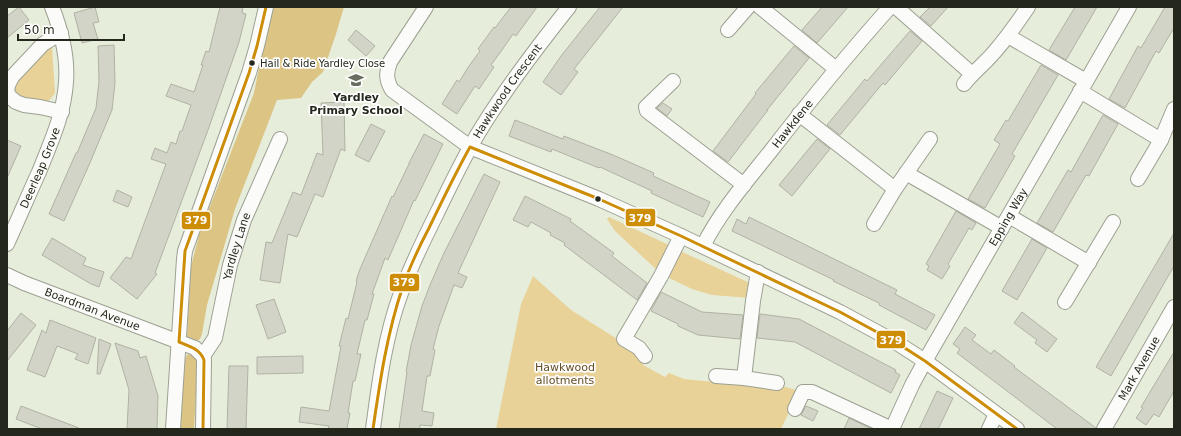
<svg xmlns="http://www.w3.org/2000/svg" width="1181" height="436" viewBox="0 0 1181 436" font-family="'DejaVu Sans',sans-serif">
<rect width="100%" height="100%" fill="#e7eddb"/>
<path fill="#e8d298" d="M 52,46 L 55,93 C 52,97 50,101 45,102 C 40,104 21,99 16,96 L 14,89 L 15,82 L 47,47 Z
M 609,217 L 671,246 L 659,272 L 615,231 L 607,219 Z
M 678,250 L 752,284 L 750,298 L 712,295 L 692,289 L 665,276 Z
M 533,276 L 571,310 L 638,352 L 643,365 L 665,377 L 669,373 L 684,379 L 743,385 L 782,386 L 799,391 L 781,429 L 496,429 L 521,304 Z"/>
<path fill="#dcc484" d="M 271,7 L 344,7 L 336,34 L 323,72 L 312,82 L 301,98 L 277,100 L 235,209 L 207,305 L 202,334 L 200,339 L 197,341 L 189,340 L 187,336 L 191,266 L 200,232 L 254,93 Z
M 190,354 L 194,355 L 198,360 L 194,429 L 180,429 L 185,359 L 187,355 Z"/>
<path fill="#d2d4c7" stroke="#b0b2a4" d="M 19,7 L 29,20 L 7,38 L 7,16 Z
M 95,7 L 99,22 L 93,23 L 98,39 L 82,43 L 74,13 Z
M 220,7 L 243,7 L 242,13 L 246,14 L 239,42 L 208,130 L 155,273 L 157,274 L 137,299 L 110,278 L 126,257 L 131,259 L 166,164 L 151,159 L 155,148 L 167,153 L 171,142 L 176,144 L 180,131 L 182,131 L 191,105 L 166,96 L 171,84 L 194,92 L 203,65 L 201,65 L 206,51 L 209,52 Z
M 511,7 L 537,7 L 516,36 L 513,34 L 502,50 L 491,65 L 494,67 L 479,89 L 475,86 L 457,114 L 442,104 L 457,80 L 459,82 L 469,66 L 480,51 L 478,49 L 494,27 L 495,28 Z
M 600,7 L 623,7 L 574,69 L 578,72 L 561,95 L 543,82 L 561,56 Z
M 822,7 L 848,7 L 817,43 L 802,30 Z
M 930,7 L 948,7 L 931,26 L 920,17 Z
M 1075,7 L 1097,7 L 1066,60 L 1049,50 Z
M 1165,7 L 1174,7 L 1174,28 L 1159,53 L 1156,51 L 1125,108 L 1109,99 L 1138,46 L 1141,48 Z
M 356,30 L 375,46 L 366,56 L 348,40 Z
M 910,31 L 922,41 L 885,85 L 883,83 L 840,135 L 827,125 L 865,79 L 867,81 Z
M 114,45 L 115,83 L 112,110 L 89,165 L 64,221 L 49,214 L 76,153 L 77,153 L 96,108 L 99,81 L 98,46 Z
M 794,46 L 809,58 L 767,110 L 768,110 L 728,162 L 713,151 L 756,94 L 755,93 Z
M 1041,65 L 1058,75 L 1012,154 L 1015,156 L 985,208 L 968,199 L 1000,144 L 994,140 L 1006,120 L 1008,121 Z
M 344,102 L 345,151 L 341,149 L 323,197 L 315,194 L 297,237 L 288,234 L 280,283 L 260,280 L 266,242 L 272,243 L 293,192 L 301,195 L 317,153 L 323,155 L 321,103 Z
M 663,103 L 672,109 L 667,116 L 657,108 Z
M 1103,115 L 1118,124 L 1089,176 L 1086,175 L 1053,232 L 1037,223 L 1068,170 L 1071,172 Z
M 515,120 L 563,139 L 564,136 L 613,155 L 654,173 L 653,176 L 710,202 L 703,217 L 651,193 L 652,191 L 600,167 L 599,168 L 552,149 L 551,152 L 509,136 Z
M 371,124 L 385,131 L 369,162 L 355,155 Z
M 424,134 L 443,144 L 415,201 L 414,200 L 388,260 L 385,258 L 372,294 L 374,294 L 367,320 L 365,320 L 357,354 L 361,354 L 355,381 L 353,381 L 348,413 L 350,413 L 347,429 L 328,429 L 329,426 L 299,422 L 301,407 L 329,411 L 341,346 L 339,346 L 346,318 L 348,319 L 357,282 L 356,281 L 360,269 L 392,196 L 393,197 L 409,164 L 409,163 Z
M 817,139 L 830,149 L 792,196 L 779,185 Z
M 7,140 L 21,146 L 7,178 Z
M 484,174 L 500,182 L 458,273 L 467,277 L 462,288 L 454,285 L 439,326 L 433,349 L 435,350 L 430,376 L 427,376 L 422,411 L 434,413 L 432,426 L 420,425 L 420,429 L 399,429 L 407,372 L 406,372 L 411,345 L 422,306 L 430,285 L 444,253 Z
M 117,190 L 132,197 L 128,207 L 113,201 Z
M 525,196 L 571,219 L 570,221 L 614,253 L 612,256 L 647,283 L 637,300 L 564,245 L 565,243 L 550,235 L 551,233 L 531,222 L 528,227 L 513,220 Z
M 956,211 L 976,223 L 972,230 L 969,228 L 948,264 L 950,266 L 942,279 L 927,270 L 929,266 L 926,264 Z
M 749,217 L 897,290 L 895,294 L 935,315 L 926,330 L 879,305 L 879,303 L 833,281 L 834,280 L 732,231 L 737,219 L 746,224 Z
M 1174,233 L 1174,266 L 1111,376 L 1096,367 Z
M 52,238 L 86,258 L 83,265 L 104,272 L 99,287 L 91,284 L 42,255 Z
M 1032,239 L 1047,248 L 1017,300 L 1002,291 Z
M 661,292 L 702,312 L 743,315 L 740,339 L 698,335 L 678,326 L 678,324 L 651,311 Z
M 274,299 L 286,332 L 268,339 L 256,305 Z
M 1022,312 L 1057,339 L 1047,352 L 1035,343 L 1037,340 L 1014,323 Z
M 21,313 L 36,325 L 7,361 L 7,331 Z
M 760,314 L 799,319 L 896,370 L 895,372 L 900,375 L 891,393 L 795,342 L 757,338 Z
M 50,320 L 96,338 L 88,364 L 75,359 L 78,354 L 57,346 L 45,377 L 27,370 L 42,330 L 46,333 Z
M 965,327 L 976,335 L 972,340 L 991,354 L 994,350 L 1015,366 L 1014,367 L 1096,428 L 1096,429 L 1057,429 L 957,353 L 960,349 L 953,344 Z
M 99,339 L 111,344 L 100,374 L 97,374 Z
M 115,343 L 138,351 L 140,358 L 146,356 L 158,396 L 157,429 L 127,429 L 129,390 Z
M 1174,352 L 1174,391 L 1159,417 L 1154,414 L 1146,425 L 1136,418 L 1143,408 L 1141,407 Z
M 303,356 L 303,373 L 257,374 L 257,357 Z
M 229,366 L 248,366 L 246,429 L 227,429 Z
M 937,391 L 953,398 L 944,417 L 938,429 L 919,429 Z
M 21,406 L 79,428 L 78,429 L 42,429 L 16,419 Z
M 806,406 L 818,411 L 813,421 L 801,415 Z
M 849,418 L 872,429 L 844,429 Z"/>
<g fill="none" stroke-linecap="round" stroke-linejoin="round">
<defs>
<g id="minor">
<path d="M 426,7 L 390,62 C 386,73 386,80 392,90 L 470,147 L 599,199 L 681,236 L 840,312 L 897,343 L 925,361 L 1017,429"/>
<path d="M 760,7 L 836,69"/>
<path d="M 896,7 L 972,74"/>
<path d="M 728,30 L 748,7"/>
<path d="M 61,33 L 43,44 L 12,77 L 8,85 L 7,92 L 10,97 L 16,102 L 24,105 L 40,107 L 62,112"/>
<path d="M 1008,36 L 1086,81"/>
<path d="M 673,81 L 646,107 L 647,111 L 744,185"/>
<path d="M 964,84 C 970,76 978,69 986,61 C 1002,45 1015,26 1028,7"/>
<path d="M 1080,91 L 1161,140"/>
<path d="M 799,114 L 895,189"/>
<path d="M 906,173 L 1002,228"/>
<path d="M 1138,179 L 1161,140 L 1174,109"/>
<path d="M 1009,216 L 1089,263"/>
<path d="M 874,224 L 895,189 L 930,139"/>
<path id="s1" d="M 7,244 C 18,220 28,196 39,172 C 51,142 64,114 66,82 C 68,57 61,30 52,7"/>
<path id="s2" d="M 703,246 C 720,212 746,182 770,152 C 808,103 848,54 890,7"/>
<path id="s3" d="M 7,275 L 24,283 L 195,348 L 203,356 L 204,360 L 203,429"/>
<path d="M 1065,302 L 1113,222"/>
<path id="s4" d="M 203,356 L 215,338 L 230,265 L 244,220 L 280,139"/>
<path d="M 645,356 L 639,348 L 624,339 L 661,276 L 681,236"/>
<path d="M 716,376 L 744,378 L 777,383"/>
<path d="M 744,378 L 753,301 L 758,272"/>
<path d="M 795,409 L 803,392 L 812,392 L 892,429"/>
<path d="M 173,429 L 184,259 L 185,251 L 249,73 L 257,46 L 266,7"/>
<path id="s5" d="M 373,429 C 379,383 385,336 401,293 C 411,265 424,239 437,213 C 451,184 465,154 482,127 C 508,85 538,46 569,7"/>
<path id="s6" d="M 892,429 L 912,385 L 925,361 L 1129,7"/>
<path d="M 989,429 L 996,414"/>
<path id="s7" d="M 1104,429 L 1174,307"/>
</g>
</defs>
<use href="#minor" stroke="#9ca092" stroke-width="16"/>
<use href="#minor" stroke="#fbfcfa" stroke-width="14"/>
<defs>
<path id="bus-1" d="M 470,147 L 599,199 L 681,236 L 840,312 L 897,343 L 925,361 L 1017,429
M 203,429 L 204,360 C 200,349 189,346 179,342 L 185,251 L 249,73 L 257,46 L 266,7
M 373,429 C 380,381 387,333 403,286 C 410,266 419,247 429,228 C 442,201 455,174 470,147"/>
</defs>
<use href="#bus-1" stroke="#fff" stroke-width="6"/>
<use href="#bus-1" stroke="#cd8d06" stroke-width="3"/>
</g>
<defs>
<symbol id="school-bare" viewBox="-9 -9 18 18"><path d="M0-5L7-2L0 1L-7-2ZM-4 1L0 2.5L4 1V4Q0 6-4 4Z" fill="#686d5f" stroke="#fff" stroke-width="2.5" paint-order="stroke"/></symbol>
</defs>
<g fill-rule="evenodd">
<use href="#school-bare" x="345" y="69" width="22" height="22"/>
</g>
<g fill="#24281c" stroke="#fff" stroke-width="1.5">
<circle cx="252" cy="63" r="3.5"/>
<circle cx="598" cy="199" r="3.5"/>
</g>
<g text-anchor="middle" dominant-baseline="central" stroke-width="3.5" stroke-linejoin="round" paint-order="stroke">
<g font-size="10" fill="#24281c" stroke="#fff" text-anchor="start">
<text x="260" y="63">Hail &amp; Ride Yardley Close</text>
</g>
<g font-size="11" fill="#24281c" stroke="#fff">
<text stroke="none"><textPath href="#s5" startOffset="368">Hawkwood Crescent</textPath></text>
<text stroke="none"><textPath href="#s2" startOffset="152">Hawkdene</textPath></text>
<text stroke="none"><textPath href="#s1" startOffset="83">Deerleap Grove</textPath></text>
<text stroke="none"><textPath href="#s6" startOffset="242">Epping Way</textPath></text>
<text stroke="none"><textPath href="#s4" startOffset="116">Yardley Lane</textPath></text>
<text stroke="none"><textPath href="#s3" startOffset="92">Boardman Avenue</textPath></text>
<text stroke="none"><textPath href="#s7" startOffset="70">Mark Avenue</textPath></text>
</g>
<g font-size="11" font-weight="bold" fill="#24281c" stroke="#fff">
<text x="356" y="97">Yardley<tspan x="356" dy="13">Primary School</tspan></text>
</g>
<g font-size="11" fill="#634e25" stroke="#fff">
<text x="565" y="367">Hawkwood<tspan x="565" dy="13">allotments</tspan></text>
</g>
</g>
<g stroke="#fff" stroke-width="1.5">
<rect x="625" y="208" width="31" height="19" rx="4" fill="#cd8d06"/>
<rect x="181" y="211" width="30" height="19" rx="4" fill="#cd8d06"/>
<rect x="389" y="273" width="31" height="19" rx="4" fill="#cd8d06"/>
<rect x="876" y="330" width="30" height="19" rx="4" fill="#cd8d06"/>
</g>
<g font-size="11" text-anchor="middle" font-weight="bold" fill="#fff">
<text x="640" y="222">379</text>
<text x="196" y="224">379</text>
<text x="404" y="286">379</text>
<text x="891" y="344">379</text>
</g>
<rect width="1181" height="436" fill="none" stroke="#24281c" stroke-width="16"/>
<path d="M18 34v6h106v-6" fill="none" stroke="#24281c" stroke-width="2"/>
<text x="24" y="34" font-size="12" fill="#24281c" stroke="#ffffff" stroke-width="3" paint-order="stroke">50 m</text>
</svg>
